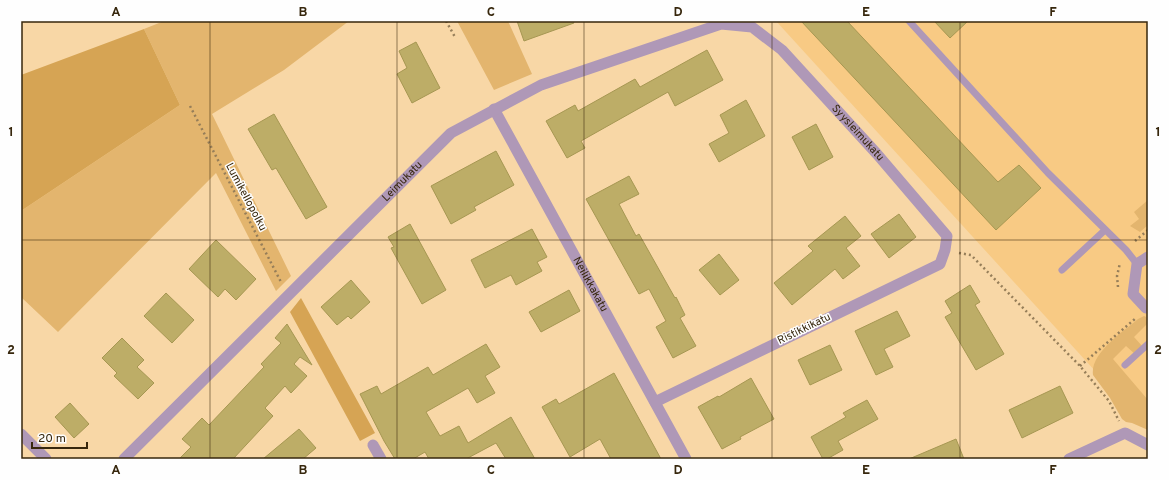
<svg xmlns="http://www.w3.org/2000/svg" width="1169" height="480" viewBox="0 0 1169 480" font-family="Overpass,sans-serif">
<rect width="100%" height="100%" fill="#f8d7a6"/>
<path fill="#f8ca84" d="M 776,21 L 1148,21 L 1148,429 Z"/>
<path fill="#e3b56e" d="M 164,21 L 349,21 L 284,70 L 212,114 L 291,276 L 276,291 L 216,173 L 58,332 L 21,297 L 21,211 L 180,105 L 144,29 Z
M 457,21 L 508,21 L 532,74 L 494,90 Z
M 1148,200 L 1148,225 L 1140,232 L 1130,226 L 1139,219 L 1134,212 Z
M 1144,316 L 1146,317 L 1147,324 L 1134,337 L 1143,347 L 1136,355 L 1126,346 L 1113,359 L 1148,400 L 1148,430 L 1132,423 L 1126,422 L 1122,419 L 1110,398 L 1093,375 C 1090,353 1123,332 1138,319 Z"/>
<path fill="#d6a454" d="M 144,29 L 180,105 L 21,211 L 21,75 Z
M 301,298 L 375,433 L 360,441 L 290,312 Z"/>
<path fill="#bdad67" stroke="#a69752" d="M 517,21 L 573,21 L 574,23 L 524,41 Z
M 801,21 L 847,21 L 998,182 L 1019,165 L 1041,188 L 996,230 Z
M 934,21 L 968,21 L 950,38 Z
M 416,42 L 440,88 L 412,103 L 397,74 L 407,68 L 399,51 Z
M 707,50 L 723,80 L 675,106 L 668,92 L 581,141 L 585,148 L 567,158 L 546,121 L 575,105 L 578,111 L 635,79 L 640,87 Z
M 746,100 L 765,136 L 719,162 L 709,144 L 729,133 L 720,115 Z
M 274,114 L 327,207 L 306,219 L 276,168 L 272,170 L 248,129 Z
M 816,124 L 833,157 L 809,170 L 792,137 Z
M 496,151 L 514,185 L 474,207 L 476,210 L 451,224 L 431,186 Z
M 629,176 L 639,194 L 619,204 L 636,236 L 639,234 L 675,298 L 676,297 L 685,315 L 680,318 L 696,346 L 673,358 L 656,327 L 666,321 L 649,289 L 639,294 L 586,199 Z
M 899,214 L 916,237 L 889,258 L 871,234 Z
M 845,216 L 861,236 L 846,248 L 860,266 L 843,279 L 835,269 L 792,305 L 774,283 L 813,251 L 808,246 Z
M 410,224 L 446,290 L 422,304 L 391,248 L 394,247 L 388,237 Z
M 532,229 L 547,257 L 537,262 L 542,271 L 516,285 L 511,275 L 485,288 L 471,260 Z
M 216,240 L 256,279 L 236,300 L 225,289 L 218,297 L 189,269 Z
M 719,254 L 739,280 L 720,295 L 699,270 Z
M 351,280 L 370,302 L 351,319 L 348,316 L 337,325 L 321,307 Z
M 970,285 L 980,302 L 975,305 L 1004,354 L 976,370 L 945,317 L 952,313 L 945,301 Z
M 569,290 L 580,311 L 541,332 L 529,312 Z
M 166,293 L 194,320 L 172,343 L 144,316 Z
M 897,311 L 910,336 L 884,349 L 893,367 L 876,375 L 855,331 Z
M 287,324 L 312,365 L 300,357 L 294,364 L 307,376 L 291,393 L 285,386 L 265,408 L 273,416 L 233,459 L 179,459 L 191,447 L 182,439 L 202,418 L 209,425 L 264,367 L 261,364 L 281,343 L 275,338 Z
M 122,338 L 144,360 L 137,367 L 154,383 L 138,399 L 114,376 L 117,373 L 102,358 Z
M 486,344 L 500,367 L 485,376 L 495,393 L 477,403 L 468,388 L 426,412 L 440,436 L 459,426 L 468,443 L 511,417 L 535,459 L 506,459 L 496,443 L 466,459 L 429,459 L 425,452 L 413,459 L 395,459 L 384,441 L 360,394 L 377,386 L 381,394 L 428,367 L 433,375 Z
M 830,345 L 842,370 L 810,385 L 798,360 Z
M 614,373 L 661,459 L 611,459 L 600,439 L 570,457 L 542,407 L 556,399 L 559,404 Z
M 751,378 L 774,419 L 740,437 L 741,439 L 722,449 L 698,407 L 718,396 L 719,397 Z
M 1060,386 L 1073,413 L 1022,438 L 1009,410 Z
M 867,400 L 878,419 L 838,441 L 843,450 L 827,459 L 823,459 L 811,437 L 846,417 L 843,413 Z
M 70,403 L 89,424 L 74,438 L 55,417 Z
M 299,429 L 316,448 L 303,459 L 263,459 Z
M 956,439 L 964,459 L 909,459 Z"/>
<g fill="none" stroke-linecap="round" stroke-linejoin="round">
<path stroke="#967e59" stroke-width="2.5" stroke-dasharray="2 3" stroke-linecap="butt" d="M 446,21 L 455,37
M 190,106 L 281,282
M 1135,241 L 1148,230
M 959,253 L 971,255 L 1080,366 L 1109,401 L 1119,421
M 1118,287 L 1117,276 L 1120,263
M 1080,366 L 1136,318"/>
<path stroke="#af98b7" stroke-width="7" d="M 909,21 L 1048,173 L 1126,250 L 1137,264
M 1062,270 L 1105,230
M 1125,365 L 1148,344"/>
<g stroke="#af98b7" stroke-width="11">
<path id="s1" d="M 494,109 L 686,459"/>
<path d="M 1146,308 L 1133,294 L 1137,264 L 1148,257"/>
<path d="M 21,434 L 46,459"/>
<path d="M 373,445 L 381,459"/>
<path id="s2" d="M 124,459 L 451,133 L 541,85 L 721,24 L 752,27 L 782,50 L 877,154 L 947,236 L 945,250 L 940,264 L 655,402"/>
<path d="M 1069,459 L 1125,433 L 1148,445"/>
</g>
</g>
<path fill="none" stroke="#37270d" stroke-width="1" stroke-opacity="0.55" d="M 210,21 L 210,459M 397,21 L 397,459M 584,21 L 584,459M 772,21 L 772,459M 960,21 L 960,459M 21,240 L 1148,240"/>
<g text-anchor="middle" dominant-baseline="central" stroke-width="3" stroke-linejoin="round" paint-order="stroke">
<g font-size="11" fill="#37270d" stroke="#fefefe">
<text stroke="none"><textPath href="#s2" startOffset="935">Syysleimukatu</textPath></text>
<text stroke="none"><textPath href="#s2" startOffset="393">Leimukatu</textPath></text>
<text transform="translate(246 197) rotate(62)">Lumikellopolku</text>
<text stroke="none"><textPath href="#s1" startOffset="200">Neilikkakatu</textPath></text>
<text transform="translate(804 329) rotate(-26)">Ristikkikatu</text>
</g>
</g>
<rect width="1169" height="480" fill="none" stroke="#fefefe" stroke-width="44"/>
<path d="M32 442v6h55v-6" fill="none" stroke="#37270d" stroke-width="2"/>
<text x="38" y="442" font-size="12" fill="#37270d" stroke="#fefefe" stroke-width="3" paint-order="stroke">20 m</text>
<rect x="22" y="22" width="1125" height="436" fill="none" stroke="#37270d" stroke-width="1.5"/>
<g font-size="13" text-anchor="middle" font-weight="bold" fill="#37270d">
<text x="116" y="16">A</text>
<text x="303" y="16">B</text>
<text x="491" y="16">C</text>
<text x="678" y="16">D</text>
<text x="866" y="16">E</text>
<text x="1053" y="16">F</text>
<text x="11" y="136">1</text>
<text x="1158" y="136">1</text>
<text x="11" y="354">2</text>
<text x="1158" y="354">2</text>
<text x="116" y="474">A</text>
<text x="303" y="474">B</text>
<text x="491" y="474">C</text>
<text x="678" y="474">D</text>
<text x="866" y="474">E</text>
<text x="1053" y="474">F</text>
</g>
</svg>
